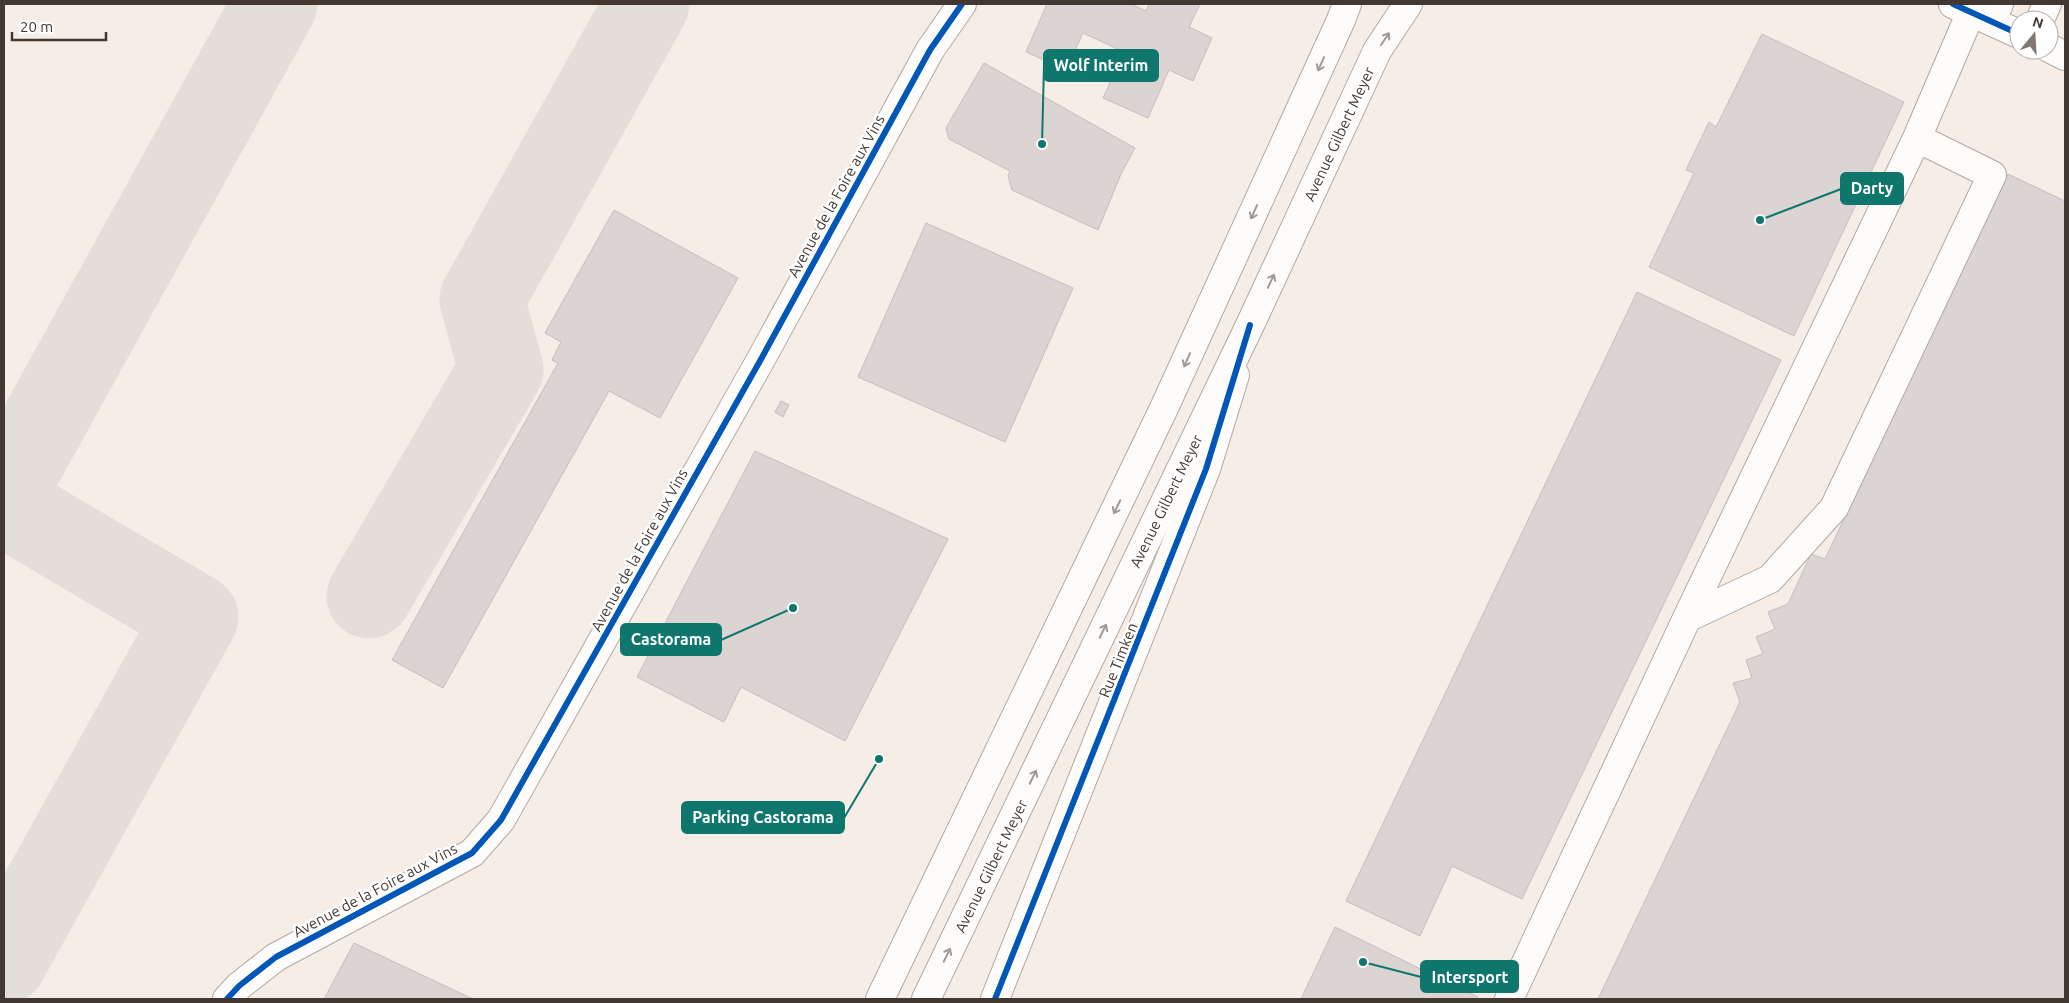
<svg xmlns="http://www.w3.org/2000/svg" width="2069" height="1003" viewBox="0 0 2069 1003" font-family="Ubuntu,sans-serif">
<rect width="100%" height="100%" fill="#f7ede7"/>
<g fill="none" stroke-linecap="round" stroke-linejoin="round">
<path stroke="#e4deda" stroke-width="85" d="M 4,494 L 275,4
M 4,504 L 196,617 L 4,962
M 369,596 L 501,370 L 482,299 L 647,4"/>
</g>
<path fill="#dcd3d3" stroke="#c7bdbe" d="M 1047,4 L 1131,4 L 1146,11 L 1149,4 L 1200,4 L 1189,27 L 1212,38 L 1193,81 L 1169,70 L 1148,118 L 1103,98 L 1124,52 L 1083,33 L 1066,70 L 1026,52 Z
M 1762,34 L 1904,102 L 1794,336 L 1649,267 L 1694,173 L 1686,170 L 1709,122 L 1716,127 Z
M 984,63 L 1135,148 L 1121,174 L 1098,230 L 1012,190 L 1008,176 L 1010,171 L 949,139 L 946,128 Z
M 2008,174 L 2065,201 L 2065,999 L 1598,999 L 1740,702 L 1733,683 L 1752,678 L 1746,660 L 1763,654 L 1756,637 L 1775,629 L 1768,612 L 1788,604 L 1811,554 L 1825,559 Z
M 614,210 L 738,278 L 660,418 L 609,391 L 443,688 L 392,660 L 558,363 L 552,360 L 561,342 L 545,333 Z
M 926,223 L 1073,288 L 1005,442 L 858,377 Z
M 1637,292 L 1781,360 L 1522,899 L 1452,866 L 1420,936 L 1346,901 Z
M 781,401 L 789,405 L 783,417 L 775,412 Z
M 755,451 L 948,539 L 845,741 L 741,687 L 724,722 L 637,677 Z
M 1335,927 L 1478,997 L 1476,999 L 1301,999 Z
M 354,943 L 473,999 L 324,999 Z"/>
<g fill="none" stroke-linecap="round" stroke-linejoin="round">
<defs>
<path id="minor" d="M 2040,20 L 2047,4
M 1991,21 L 1999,4
M 1687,618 L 1770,579 L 1834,508 L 1992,175 L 1917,138
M 227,999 L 239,986 L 276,957 L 472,853 L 501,820 L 760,361 L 930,50 L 962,4
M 995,999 L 1206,469 L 1235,375
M 1509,999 L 1687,618 L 1917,138 L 1971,12"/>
<path id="major" d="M 1953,4 L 2019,34
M 2049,48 L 2065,56
M 880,999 L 1165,406 L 1341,20 L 1347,4
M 926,999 L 1250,325 L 1377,51 L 1408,4"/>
</defs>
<use href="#minor" stroke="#b2a9a3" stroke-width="30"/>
<use href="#major" stroke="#b2a9a3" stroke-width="30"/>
<use href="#minor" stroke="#fefcfb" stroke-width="28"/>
<use href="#major" stroke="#fefcfb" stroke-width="28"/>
<defs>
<path id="cycleway" d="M 1953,4 L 2019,34
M 227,999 L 239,986 L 276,957 L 472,853 L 501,820 L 760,361 L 930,50 L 962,4
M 995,999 L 1206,469 L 1250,325"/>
</defs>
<use href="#cycleway" stroke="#fff" stroke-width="9"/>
<use href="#cycleway" stroke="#0057b8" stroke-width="6"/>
</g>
<defs><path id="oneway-shaft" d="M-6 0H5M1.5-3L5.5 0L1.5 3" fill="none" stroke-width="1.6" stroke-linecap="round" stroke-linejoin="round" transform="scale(1.25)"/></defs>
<g stroke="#a09a96">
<use href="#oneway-shaft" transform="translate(1385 39) rotate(-56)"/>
<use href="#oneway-shaft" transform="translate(1321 64) rotate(114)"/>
<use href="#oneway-shaft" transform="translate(1254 212) rotate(114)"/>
<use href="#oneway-shaft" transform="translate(1271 281) rotate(-65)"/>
<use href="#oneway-shaft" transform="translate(1187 360) rotate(114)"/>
<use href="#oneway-shaft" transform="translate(1117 507) rotate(116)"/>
<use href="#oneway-shaft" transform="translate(1103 631) rotate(-64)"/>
<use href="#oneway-shaft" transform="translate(1033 777) rotate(-64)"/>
<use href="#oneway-shaft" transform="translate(947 955) rotate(-64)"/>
</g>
<g text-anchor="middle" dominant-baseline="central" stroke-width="5" stroke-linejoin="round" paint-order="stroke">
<g font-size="15" fill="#433831" stroke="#fff">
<text transform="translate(1339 134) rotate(-65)">Avenue Gilbert Meyer</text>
<text transform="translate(836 196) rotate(-61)">Avenue de la Foire aux Vins</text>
<text transform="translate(1166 501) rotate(-64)">Avenue Gilbert Meyer</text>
<text transform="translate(639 550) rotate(-61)">Avenue de la Foire aux Vins</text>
<text transform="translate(1118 660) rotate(-68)">Rue Timken</text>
<text transform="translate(991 866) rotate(-64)">Avenue Gilbert Meyer</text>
<text transform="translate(375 890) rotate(-28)">Avenue de la Foire aux Vins</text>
</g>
</g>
<path fill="none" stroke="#0f766e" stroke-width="2" d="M1042 144L1044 65M1760 220L1841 189M793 608L721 640M879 759L844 818M1363 962L1421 977"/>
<g fill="#0f766e" stroke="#fff" stroke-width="2">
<circle cx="1042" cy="144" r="5"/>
<circle cx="1760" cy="220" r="5"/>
<circle cx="793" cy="608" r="5"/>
<circle cx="879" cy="759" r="5"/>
<circle cx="1363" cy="962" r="5"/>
</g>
<g fill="#0f766e" stroke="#0f766e" stroke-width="2">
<rect x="1044" y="50" width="114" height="31" rx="5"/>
<rect x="1841" y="173" width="62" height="31" rx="5"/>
<rect x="621" y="624" width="100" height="31" rx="5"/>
<rect x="682" y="802" width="162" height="31" rx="5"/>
<rect x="1421" y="961" width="97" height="31" rx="5"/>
</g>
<g font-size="16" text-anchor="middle" font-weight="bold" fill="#fff">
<text x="1101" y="71">Wolf Interim</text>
<text x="1872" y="194">Darty</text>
<text x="671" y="645">Castorama</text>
<text x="763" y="823">Parking Castorama</text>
<text x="1470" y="983">Intersport</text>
</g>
<rect width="2069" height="1003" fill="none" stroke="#433831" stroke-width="10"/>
<g transform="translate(2034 35) rotate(18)"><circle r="24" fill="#ffffff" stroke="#b4afad"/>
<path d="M0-4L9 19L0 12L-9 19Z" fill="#827771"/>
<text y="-8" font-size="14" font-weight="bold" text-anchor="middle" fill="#433831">N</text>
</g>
<path d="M12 32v8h94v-8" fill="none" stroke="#433831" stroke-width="2.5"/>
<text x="20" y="32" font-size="15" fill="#433831" stroke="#ffffff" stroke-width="4" paint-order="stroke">20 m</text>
</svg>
